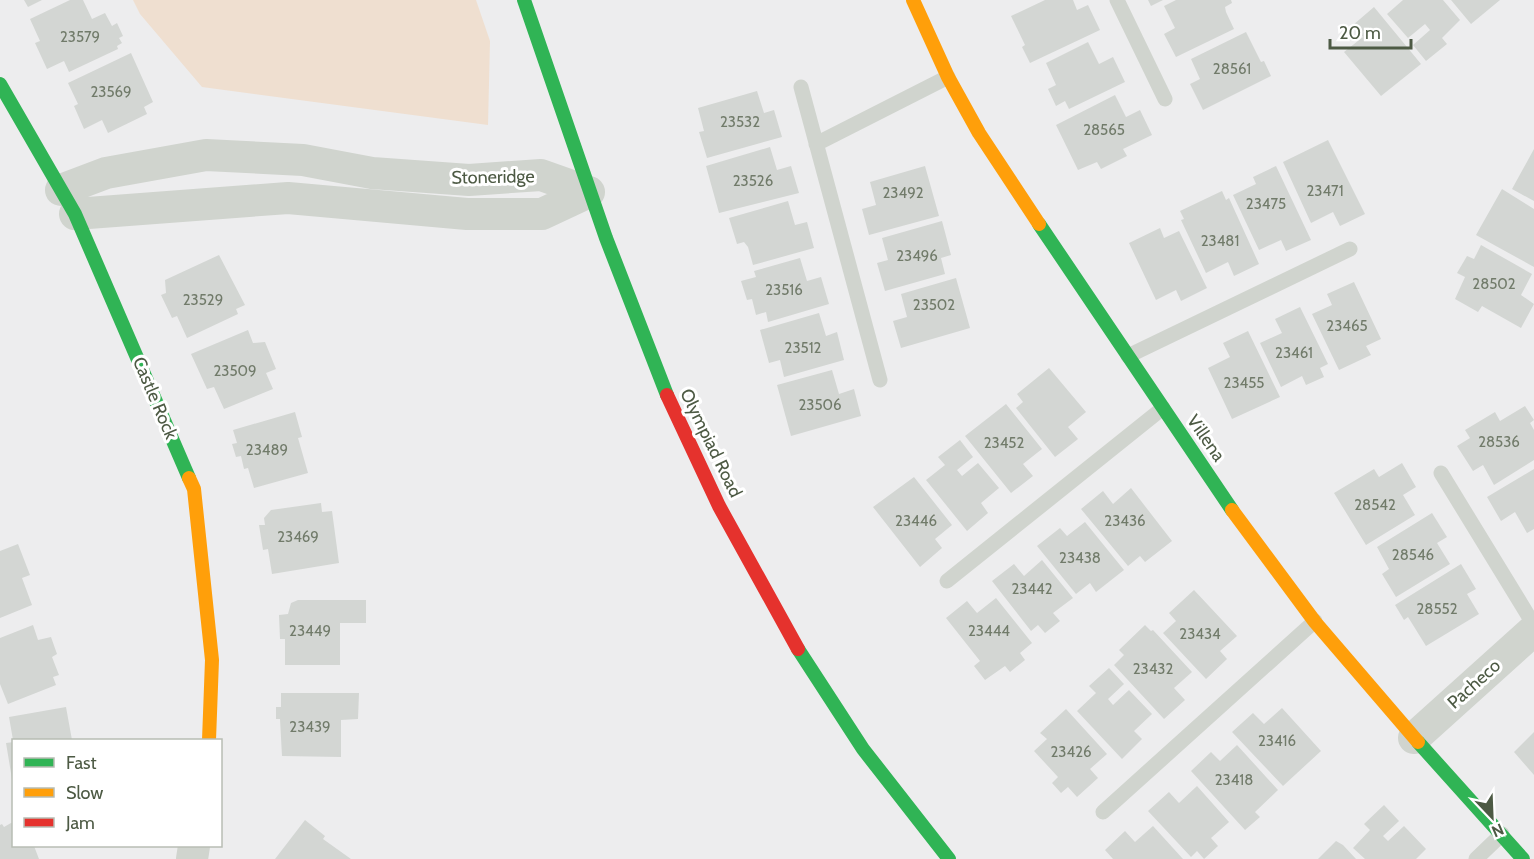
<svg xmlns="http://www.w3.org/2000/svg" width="1534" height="859" viewBox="0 0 1534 859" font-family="Cabin,sans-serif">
<rect width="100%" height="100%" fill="#ededee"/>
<path fill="#efdfd0" d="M 133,0 L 476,0 L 490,41 L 488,125 L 202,87 L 140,14 Z"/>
<path fill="#d3d6d3" d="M 24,0 L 42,0 L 28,7 Z
M 70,0 L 83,0 L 92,19 L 105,13 L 112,26 L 117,23 L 123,36 L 119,38 L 122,43 L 117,46 L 118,49 L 69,72 L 64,61 L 47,69 L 35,43 L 40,41 L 30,19 Z
M 1045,0 L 1073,0 L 1077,10 L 1088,5 L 1100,30 L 1030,63 L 1022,47 L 1025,45 L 1011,16 Z
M 1148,0 L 1163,0 L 1151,6 Z
M 1176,0 L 1231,0 L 1232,3 L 1225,7 L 1226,12 L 1234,29 L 1176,57 L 1164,34 L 1175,28 L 1164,6 Z
M 1403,0 L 1443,0 L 1460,20 L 1442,38 L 1447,44 L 1426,61 L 1413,45 L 1430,30 L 1425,24 L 1408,38 L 1387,14 Z
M 1451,0 L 1500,0 L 1471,24 Z
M 1374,7 L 1421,64 L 1381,96 L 1344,52 L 1363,37 L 1353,25 Z
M 1246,32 L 1261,62 L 1264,61 L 1271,76 L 1203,110 L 1190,84 L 1200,79 L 1191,59 Z
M 1088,42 L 1099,64 L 1113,57 L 1125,82 L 1069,109 L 1065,101 L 1056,106 L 1048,89 L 1056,85 L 1046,63 Z
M 131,53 L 153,102 L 144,107 L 147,114 L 108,133 L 102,120 L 84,129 L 74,106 L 78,104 L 68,83 Z
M 757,91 L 764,113 L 774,110 L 782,137 L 707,158 L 699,132 L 704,131 L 698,108 Z
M 1115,95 L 1126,117 L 1140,110 L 1152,135 L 1123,149 L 1127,156 L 1101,169 L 1097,162 L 1078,170 L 1056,125 Z
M 1328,140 L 1365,214 L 1340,226 L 1333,212 L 1311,223 L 1283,162 Z
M 770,147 L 777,170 L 791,166 L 799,193 L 719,213 L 706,166 Z
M 1534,149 L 1534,201 L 1512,189 Z
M 925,166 L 939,216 L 869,235 L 862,209 L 876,205 L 870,182 Z
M 1276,166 L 1311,240 L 1286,251 L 1281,240 L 1259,250 L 1233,195 L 1256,184 L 1253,177 Z
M 1502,189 L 1534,209 L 1534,267 L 1476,235 Z
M 1222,191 L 1226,200 L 1229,198 L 1259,264 L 1234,276 L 1228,262 L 1206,273 L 1181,220 L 1184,219 L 1180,211 Z
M 788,201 L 795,225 L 807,222 L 814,248 L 753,265 L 748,247 L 744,242 L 737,244 L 729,218 Z
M 942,221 L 951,255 L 941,258 L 945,274 L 885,291 L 877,263 L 888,260 L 882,238 Z
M 1160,228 L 1164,238 L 1179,231 L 1207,288 L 1181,301 L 1176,290 L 1156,300 L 1129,243 Z
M 1481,245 L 1532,274 L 1521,295 L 1534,304 L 1521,328 L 1482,306 L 1478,312 L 1455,299 L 1465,277 L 1457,273 L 1467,256 L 1474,259 Z
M 219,255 L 245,305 L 236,309 L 238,314 L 187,338 L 177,316 L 172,318 L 161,295 L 166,293 L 165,280 Z
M 800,258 L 807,281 L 821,277 L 829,304 L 768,322 L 766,312 L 756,315 L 752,299 L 747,300 L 741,281 L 756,277 L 754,271 Z
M 956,278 L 970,328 L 901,348 L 893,321 L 907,317 L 901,294 Z
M 1354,282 L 1381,339 L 1366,346 L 1371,355 L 1339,370 L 1312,314 L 1332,305 L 1327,294 Z
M 1300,307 L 1328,364 L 1320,368 L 1324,377 L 1306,385 L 1302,376 L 1281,387 L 1260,343 L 1282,333 L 1275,319 Z
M 819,313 L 826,336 L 837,332 L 844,360 L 784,377 L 780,360 L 769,363 L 760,330 Z
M 248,330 L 253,343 L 265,342 L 276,369 L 266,373 L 273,389 L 224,409 L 214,387 L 207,389 L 191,354 Z
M 1248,331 L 1280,397 L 1232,419 L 1208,368 L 1230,357 L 1223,343 Z
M 1049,368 L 1086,412 L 1068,427 L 1078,439 L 1055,457 L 1016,408 L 1023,402 L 1017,394 Z
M 832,370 L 839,394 L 854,389 L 861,416 L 791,436 L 777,385 Z
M 1006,404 L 1042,449 L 1023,464 L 1033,476 L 1011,493 L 965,436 Z
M 1525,406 L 1534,420 L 1530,423 L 1534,430 L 1534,460 L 1494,485 L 1483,465 L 1473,471 L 1457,446 L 1470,438 L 1465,430 L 1495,412 L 1500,421 Z
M 295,412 L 302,437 L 298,438 L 308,473 L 254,488 L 248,468 L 244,469 L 241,456 L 236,457 L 232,444 L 237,443 L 233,430 Z
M 960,440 L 973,457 L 957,470 L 962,476 L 978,463 L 999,488 L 981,503 L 988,513 L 967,531 L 926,480 L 945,465 L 938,457 Z
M 1402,463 L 1416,487 L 1403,495 L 1415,515 L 1366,545 L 1334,493 L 1374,469 L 1379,477 Z
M 1534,469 L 1534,529 L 1527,533 L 1515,512 L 1501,521 L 1487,497 Z
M 914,477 L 952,525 L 935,539 L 942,548 L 920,567 L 873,507 Z
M 1131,488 L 1172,541 L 1145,562 L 1140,556 L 1128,566 L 1081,509 L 1103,491 L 1113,504 Z
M 321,503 L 322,512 L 332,511 L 339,563 L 272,574 L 268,549 L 263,550 L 259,525 L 265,525 L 264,518 L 271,510 Z
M 1432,513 L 1447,537 L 1437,543 L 1450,564 L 1396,597 L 1382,574 L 1389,569 L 1377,547 Z
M 1085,522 L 1124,570 L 1096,592 L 1090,583 L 1076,594 L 1037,546 L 1060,528 L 1067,536 Z
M 18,544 L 30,575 L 22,578 L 32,605 L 0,618 L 0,551 Z
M 1042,560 L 1073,598 L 1053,613 L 1060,621 L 1045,633 L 1038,625 L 1031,631 L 992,581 L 1014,564 L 1024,576 Z
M 1461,564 L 1476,589 L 1467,594 L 1479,614 L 1426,646 L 1408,617 L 1404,620 L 1395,605 Z
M 1194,590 L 1237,636 L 1220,651 L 1227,659 L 1206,679 L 1163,633 L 1176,621 L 1169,613 Z
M 996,598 L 1032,643 L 1020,653 L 1025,660 L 1010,672 L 1005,666 L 985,680 L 974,666 L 980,661 L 946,618 L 967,601 L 977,613 Z
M 298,600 L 366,600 L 366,623 L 340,623 L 340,665 L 285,665 L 285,639 L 280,639 L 279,615 L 288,614 L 291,603 Z
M 33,625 L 38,640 L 51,637 L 57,654 L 52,657 L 59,675 L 53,677 L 56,685 L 8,704 L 0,684 L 0,638 Z
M 1145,625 L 1151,631 L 1153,630 L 1192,672 L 1174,688 L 1185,700 L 1164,719 L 1114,665 L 1124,655 L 1119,650 Z
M 1109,668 L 1124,684 L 1108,699 L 1113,705 L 1129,690 L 1152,714 L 1134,731 L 1142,739 L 1122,759 L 1077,711 L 1096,693 L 1089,686 Z
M 281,693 L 359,693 L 358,719 L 341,720 L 341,757 L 282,756 L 280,719 L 276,719 L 276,707 L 281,707 Z
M 66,707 L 72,740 L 13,740 L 9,717 Z
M 1282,708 L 1321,751 L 1283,786 L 1232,732 L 1253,713 L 1264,724 Z
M 1066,709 L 1107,754 L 1090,769 L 1098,778 L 1077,797 L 1068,787 L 1061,793 L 1052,783 L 1058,777 L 1034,751 L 1047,739 L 1040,733 Z
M 1534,732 L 1534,775 L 1514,752 Z
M 14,742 L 14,779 L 12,779 L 6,743 Z
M 1237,745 L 1278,790 L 1255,812 L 1260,817 L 1245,830 L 1191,771 L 1211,752 L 1220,761 Z
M 1197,786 L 1229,822 L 1211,838 L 1218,846 L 1204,859 L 1197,851 L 1191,857 L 1148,811 L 1169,792 L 1179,803 Z
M 1384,805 L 1399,821 L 1383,836 L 1388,841 L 1404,826 L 1426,849 L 1416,859 L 1365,859 L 1353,848 L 1370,830 L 1364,824 Z
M 305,820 L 325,836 L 323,839 L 351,859 L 275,859 Z
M 11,823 L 14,824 L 14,846 L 34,846 L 39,859 L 0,859 L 0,825 L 2,824 L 4,827 Z
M 1153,826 L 1183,859 L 1113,859 L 1105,850 L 1125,831 L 1135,842 Z
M 1336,841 L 1343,845 L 1356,859 L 1318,859 Z"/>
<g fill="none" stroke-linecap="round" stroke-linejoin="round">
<path stroke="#d0d4ce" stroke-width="15" d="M 1117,0 L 1165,99
M 801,87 L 880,380
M 816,144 L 948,77
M 1128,356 L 1350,249
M 1441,473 L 1534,625
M 947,581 L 1163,408
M 1103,812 L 1315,621
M 1476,859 L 1502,834"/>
<path stroke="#d0d4ce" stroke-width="32" d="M 61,190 L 106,173 L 206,155 L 303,160 L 372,173 L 469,180 L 541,175 L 589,192
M 75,214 L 288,198 L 467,214 L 542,214 L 589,192
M 1414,738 L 1534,630
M 192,859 L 194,846"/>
<path stroke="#30b455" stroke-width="14" d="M 524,0 L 606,238 L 667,395
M 0,84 L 75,214 L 189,478
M 1039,224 L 1232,510
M 798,649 L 863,749 L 949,859
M 1418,742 L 1523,859"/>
<path stroke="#ff9f0a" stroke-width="14" d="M 913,0 L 948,77 L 979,133 L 1039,224
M 189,478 L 194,489 L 212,660 L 209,740
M 1232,510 L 1315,622 L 1418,742"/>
<path stroke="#e5322d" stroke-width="14" d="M 667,395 L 719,506 L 798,649"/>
</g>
<g text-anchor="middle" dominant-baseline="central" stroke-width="6" stroke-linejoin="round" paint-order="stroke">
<g font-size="15" fill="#717b6a">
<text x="80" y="37">23579</text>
<text x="1232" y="69">28561</text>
<text x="111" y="92">23569</text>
<text x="740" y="122">23532</text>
<text x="1104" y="130">28565</text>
<text x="753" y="181">23526</text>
<text x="1325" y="191">23471</text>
<text x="903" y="193">23492</text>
<text x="1266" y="204">23475</text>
<text x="1220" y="241">23481</text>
<text x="917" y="256">23496</text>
<text x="1494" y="284">28502</text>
<text x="784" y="290">23516</text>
<text x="203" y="300">23529</text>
<text x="934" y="305">23502</text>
<text x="1347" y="326">23465</text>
<text x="803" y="348">23512</text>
<text x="1294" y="353">23461</text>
<text x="235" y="371">23509</text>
<text x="1244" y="383">23455</text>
<text x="820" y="405">23506</text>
<text x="1499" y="442">28536</text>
<text x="1004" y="443">23452</text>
<text x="267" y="450">23489</text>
<text x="1375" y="505">28542</text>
<text x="916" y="521">23446</text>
<text x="1125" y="521">23436</text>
<text x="298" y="537">23469</text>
<text x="1413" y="555">28546</text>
<text x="1080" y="558">23438</text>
<text x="1032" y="589">23442</text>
<text x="1437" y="609">28552</text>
<text x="310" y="631">23449</text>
<text x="989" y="631">23444</text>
<text x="1200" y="634">23434</text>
<text x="1153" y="669">23432</text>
<text x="310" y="727">23439</text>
<text x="1277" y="741">23416</text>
<text x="1071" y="752">23426</text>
<text x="1234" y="780">23418</text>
</g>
<g font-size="18" fill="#4d5a44" stroke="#fff">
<text transform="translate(493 177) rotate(-1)">Stoneridge</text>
<text transform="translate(155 398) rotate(67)">Castle Rock</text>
<text transform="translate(1206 438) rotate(55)">Villena</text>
<text transform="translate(711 443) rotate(64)">Olympiad Road</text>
<text transform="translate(1474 684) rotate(-42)">Pacheco</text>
</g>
</g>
<rect x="12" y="739" width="210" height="108" fill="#ffffff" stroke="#b8bdb4" stroke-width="1.5"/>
<rect x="24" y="758" width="30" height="9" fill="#30b455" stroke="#b8bdb4" stroke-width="1.5"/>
<text x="66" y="769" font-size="18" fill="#4d5a44">Fast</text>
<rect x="24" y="788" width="30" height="9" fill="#ff9f0a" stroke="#b8bdb4" stroke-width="1.5"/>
<text x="66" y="799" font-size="18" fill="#4d5a44">Slow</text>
<rect x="24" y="818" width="30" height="9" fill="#e5322d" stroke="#b8bdb4" stroke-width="1.5"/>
<text x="66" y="829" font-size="18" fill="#4d5a44">Jam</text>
<g transform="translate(1492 817) rotate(157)" stroke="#ffffff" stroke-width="4.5" paint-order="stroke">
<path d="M0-4.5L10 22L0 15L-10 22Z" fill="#4d5a44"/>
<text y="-9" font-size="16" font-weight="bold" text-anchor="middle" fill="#4d5a44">N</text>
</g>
<path d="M1330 39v9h81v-9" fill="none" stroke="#4d5a44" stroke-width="3"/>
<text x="1339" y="39" font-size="18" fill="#4d5a44" stroke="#ffffff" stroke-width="4.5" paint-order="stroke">20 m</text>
</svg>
